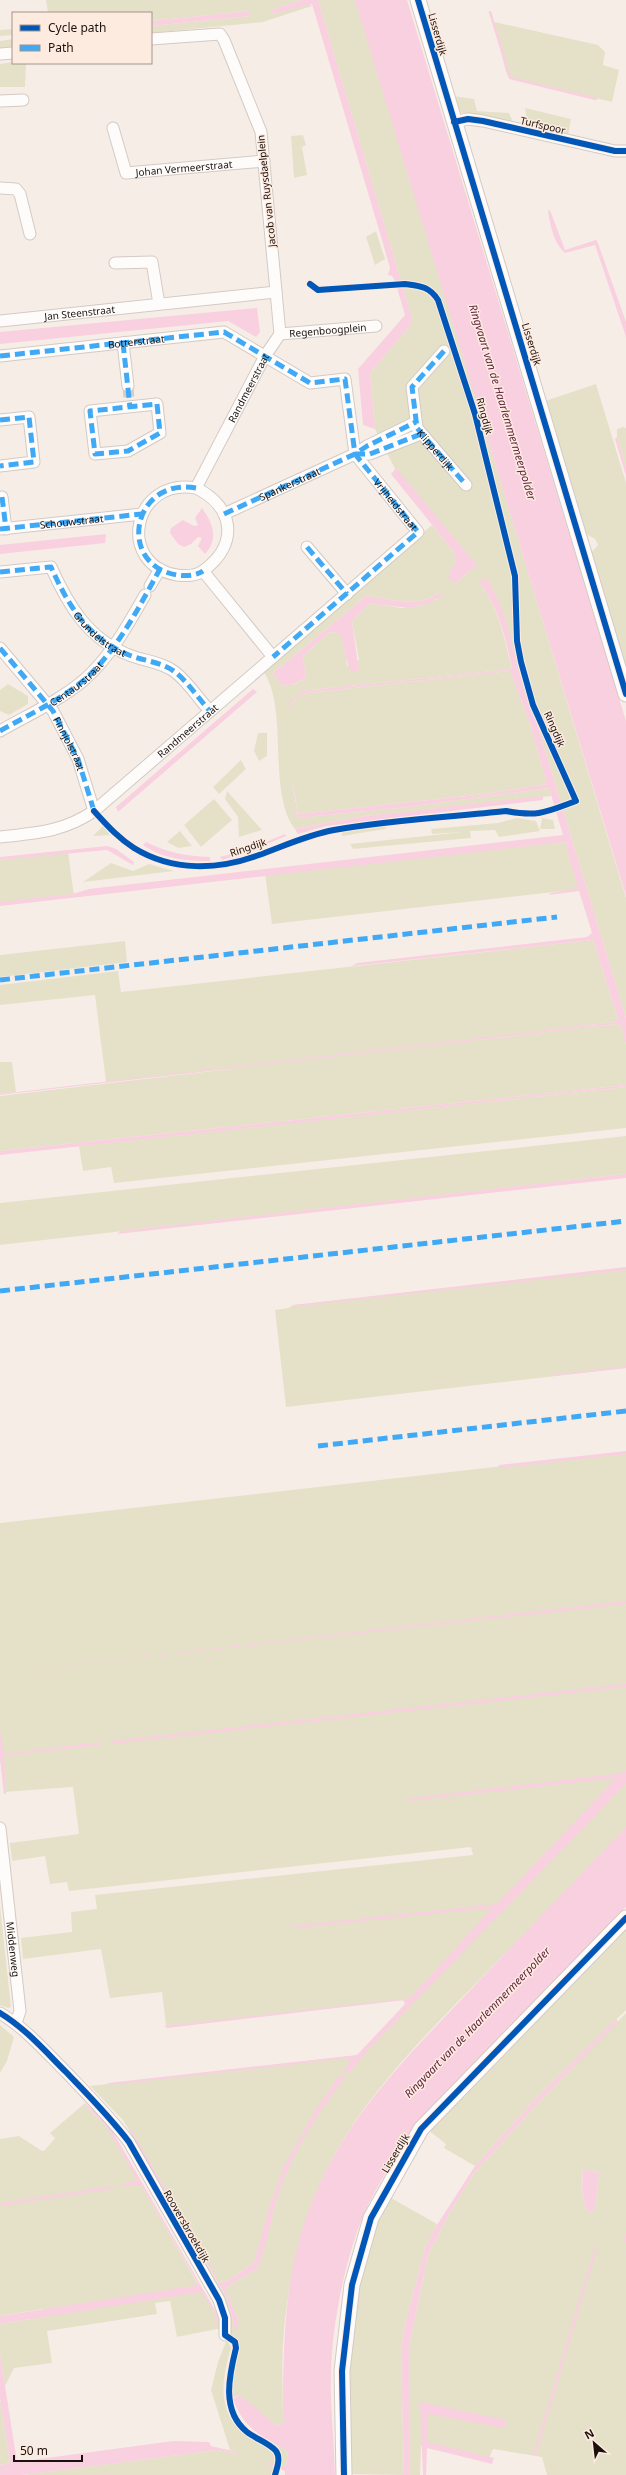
<svg xmlns="http://www.w3.org/2000/svg" width="626" height="2475" viewBox="0 0 626 2475" font-family="'Noto Sans',sans-serif">
<rect width="100%" height="100%" fill="#f7ede7"/>
<path fill="#e5e1c9" fill-rule="evenodd" d="M 46,0 L 302,0 L 271,10 L 273,14 L 309,3 L 312,6 L 263,22 L 151,33 L 151,26 L 250,16 L 250,11 L 151,21 L 151,13 L 48,13 Z
M 318,0 L 356,0 L 626,898 L 626,1018 L 538,727 L 529,708 L 503,614 L 479,581 C 499,610 504,636 512,669 L 301,691 L 290,706 L 299,695 L 306,693 L 510,671 L 530,724 L 547,784 L 486,794 L 298,814 L 292,779 L 297,818 L 408,807 L 550,788 L 551,796 L 364,816 L 295,829 C 266,792 290,705 262,670 L 432,525 L 454,552 L 456,560 L 449,576 L 454,584 L 477,565 L 395,469 L 375,429 L 370,373 L 411,325 L 411,315 ZM 440,592 L 436,600 L 402,608 L 370,603 L 352,621 L 359,660 L 347,666 L 344,641 L 339,633 L 330,632 L 303,656 L 306,678 L 295,684 L 282,686 L 273,673 L 366,596 C 389,599 421,609 440,592 Z
M 494,22 L 598,45 L 605,52 L 603,65 L 619,70 L 612,102 L 510,78 L 506,72 Z
M 13,29 L 13,35 L 0,36 L 0,30 Z
M 13,39 L 13,47 L 0,48 L 0,41 Z
M 13,62 L 26,63 L 25,87 L 0,87 L 0,64 Z
M 453,96 L 474,99 L 477,111 L 509,113 L 514,124 L 458,112 Z
M 525,108 L 571,119 L 568,136 L 528,128 Z
M 303,135 L 306,145 L 302,147 L 307,175 L 294,178 L 291,136 Z
M 376,231 L 385,259 L 375,265 L 366,237 Z
M 596,384 L 626,483 L 626,675 L 590,554 L 598,545 L 595,539 L 584,533 L 545,401 Z
M 623,427 L 626,428 L 626,467 L 617,437 L 617,429 Z
M 8,684 L 28,696 L 28,704 L 9,715 L 0,711 L 0,690 Z
M 258,733 L 267,733 L 267,756 L 259,761 L 254,751 Z
M 241,760 L 246,769 L 219,794 L 213,787 Z
M 227,791 L 262,830 L 239,837 L 238,817 L 225,799 Z
M 214,799 L 232,820 L 201,847 L 184,825 Z
M 517,818 L 536,821 L 540,831 L 499,837 L 495,830 L 470,831 L 471,838 L 353,849 L 350,844 L 463,832 L 432,834 L 431,829 L 498,823 Z
M 542,818 L 553,820 L 555,829 L 540,829 Z
M 103,826 L 110,835 L 93,836 Z
M 387,826 L 385,829 L 342,836 L 342,831 Z
M 180,831 L 192,846 L 178,848 L 167,842 Z
M 565,842 L 580,889 L 272,924 L 265,874 Z
M 68,852 L 74,896 L 0,905 L 0,860 Z
M 111,863 L 133,871 L 149,864 L 174,871 L 83,882 Z
M 593,940 L 618,1019 L 615,1022 L 301,1060 L 617,1024 L 621,1025 L 626,1045 L 626,1085 L 0,1151 L 0,1096 L 238,1068 L 106,1082 L 95,995 L 0,1005 L 0,985 L 118,971 L 121,992 Z
M 125,941 L 127,962 L 0,977 L 0,955 Z
M 0,1062 L 12,1062 L 16,1092 L 0,1094 Z
M 626,1087 L 626,1128 L 114,1183 L 111,1167 L 83,1171 L 79,1146 Z
M 626,1136 L 626,1174 L 0,1245 L 0,1203 Z
M 626,1268 L 626,1368 L 286,1407 L 275,1310 L 288,1308 L 294,1305 Z
M 626,1452 L 626,1829 C 580,1877 535,1924 488,1971 C 420,2041 347,2110 312,2204 C 297,2243 288,2288 284,2330 C 281,2361 283,2392 283,2423 L 277,2426 L 258,2412 L 240,2395 L 231,2399 L 230,2386 L 239,2346 L 234,2337 L 229,2334 L 191,2244 L 194,2243 L 227,2298 L 235,2328 L 238,2331 L 238,2320 L 225,2288 L 257,2269 L 277,2198 L 254,2262 L 230,2280 L 220,2283 L 123,2120 L 90,2086 L 360,2055 L 414,1999 L 166,2026 L 162,1992 L 110,1998 L 101,1949 L 23,1959 L 21,1938 L 72,1932 L 71,1912 L 97,1909 L 95,1895 L 473,1855 L 471,1847 L 69,1891 L 67,1882 L 50,1884 L 45,1856 L 12,1861 L 10,1843 L 79,1834 L 73,1787 L 4,1792 L 0,1757 L 0,1523 Z
M 0,1906 L 11,2007 L 8,2008 L 0,2005 Z
M 626,1921 L 626,2010 L 539,2095 L 475,2166 L 444,2148 L 446,2144 L 428,2130 Z
M 626,2013 L 626,2475 L 547,2475 L 542,2457 L 493,2449 L 488,2460 L 421,2446 L 420,2475 L 409,2475 L 409,2347 L 428,2255 L 449,2214 L 474,2173 L 544,2097 ZM 583,2169 L 599,2173 L 595,2209 L 590,2213 C 580,2201 581,2184 583,2169 Z
M 0,2025 L 14,2037 L 7,2061 L 0,2073 Z
M 84,2104 L 106,2126 L 117,2143 L 214,2312 L 219,2325 L 216,2312 L 222,2317 L 222,2328 L 177,2337 L 170,2301 L 155,2303 L 157,2314 L 47,2331 L 52,2363 L 14,2368 L 5,2386 L 0,2354 L 0,2324 L 44,2317 L 42,2309 L 0,2316 L 0,2139 L 19,2136 L 42,2151 L 45,2150 L 55,2138 L 50,2133 Z
M 384,2194 L 437,2224 L 426,2246 L 406,2320 L 401,2349 L 404,2475 L 348,2474 L 349,2318 Z
M 227,2339 L 231,2348 C 221,2382 216,2414 249,2438 C 257,2443 268,2446 275,2454 L 276,2464 L 268,2464 L 275,2467 L 273,2475 L 22,2475 L 218,2450 L 237,2454 L 237,2452 L 230,2450 L 211,2390 L 218,2362 Z
M 0,2398 L 10,2463 L 0,2465 Z
M 266,2439 L 288,2451 L 286,2467 L 280,2465 C 282,2453 274,2447 266,2439 Z"/>
<path fill="#f9d0df" d="M 302,0 L 318,0 L 411,315 L 411,325 L 370,373 L 375,429 L 363,425 L 358,369 L 405,315 L 395,281 L 392,276 L 388,275 L 390,268 L 382,240 L 312,4 L 273,14 L 271,10 Z
M 355,0 L 407,0 L 626,721 L 626,896 Z
M 250,11 L 250,16 L 151,26 L 151,21 Z
M 550,210 L 565,250 L 596,240 L 598,243 L 626,322 L 626,337 L 595,245 L 565,253 C 554,244 550,225 548,211 Z
M 257,308 L 260,332 L 256,337 L 228,321 L 0,344 L 0,332 Z
M 617,437 L 626,467 L 626,476 L 615,439 Z
M 396,468 L 477,565 L 454,584 L 448,576 L 456,560 L 454,552 L 391,474 Z
M 202,508 C 213,523 219,539 205,554 L 198,546 L 202,538 L 198,537 L 191,544 L 184,547 L 178,544 L 170,533 L 171,528 L 183,520 L 194,526 L 198,525 L 195,518 Z
M 106,534 L 105,543 L 0,554 L 0,545 Z
M 487,578 C 493,590 500,602 504,615 C 516,652 521,691 538,727 L 626,1018 L 626,1045 L 621,1025 L 617,1024 L 0,1095 L 0,1094 L 615,1022 L 618,1019 L 593,940 L 352,966 L 357,963 L 587,937 L 592,933 L 579,891 L 549,895 L 551,893 L 578,888 L 565,842 L 0,906 L 0,902 L 73,894 L 89,889 L 563,835 L 549,788 L 408,807 L 297,818 L 291,778 L 298,814 L 486,794 L 547,784 L 530,724 L 510,671 L 306,693 L 299,695 L 289,706 L 287,705 L 301,691 L 512,669 C 506,637 498,608 479,581 Z
M 440,592 L 442,595 C 419,613 397,607 370,603 L 352,621 L 359,671 L 352,672 C 344,661 346,646 339,633 L 330,632 L 303,656 L 306,678 L 294,684 L 282,686 L 273,673 L 366,596 C 389,599 421,609 440,592 Z
M 253,689 L 257,692 L 118,812 L 116,807 Z
M 543,796 L 543,800 L 535,801 L 326,826 L 298,834 L 295,829 L 364,816 Z
M 285,834 L 286,836 L 248,852 L 222,860 L 220,857 L 247,850 Z
M 146,842 C 168,853 186,856 210,857 L 210,861 C 186,861 163,859 143,845 Z
M 107,846 L 116,849 L 134,862 L 133,865 L 107,850 L 0,860 L 0,857 Z
M 626,1085 L 626,1087 L 0,1155 L 0,1151 Z
M 626,1174 L 626,1178 L 117,1234 L 121,1231 Z
M 626,1267 L 626,1270 L 291,1307 L 294,1305 Z
M 626,1366 L 626,1368 L 553,1376 L 551,1375 Z
M 626,1451 L 626,1454 L 499,1468 L 499,1465 Z
M 626,1601 L 626,1604 L 18,1671 Z
M 626,1684 L 626,1687 L 110,1744 L 112,1741 Z
M 0,1730 L 4,1754 L 100,1742 L 100,1745 L 4,1756 L 6,1794 L 4,1794 L 0,1759 Z
M 626,1770 L 626,1784 L 368,2050 L 348,2074 L 344,2070 L 350,2062 L 348,2058 L 110,2085 L 108,2083 L 357,2055 L 405,2004 L 403,2000 L 167,2028 L 164,2026 L 410,1998 L 492,1908 L 294,1928 L 290,1926 L 497,1904 L 616,1778 L 408,1801 L 405,1799 L 623,1773 Z
M 626,1827 L 626,1907 L 431,2109 C 408,2139 386,2169 369,2203 C 347,2248 332,2322 331,2372 C 330,2406 334,2441 335,2475 L 285,2475 L 285,2471 L 268,2464 L 268,2462 L 286,2466 L 288,2451 C 261,2436 244,2429 233,2399 L 240,2395 L 272,2422 L 277,2426 L 283,2423 C 283,2357 283,2291 303,2227 C 336,2124 405,2059 477,1983 C 527,1931 576,1879 626,1827 Z
M 616,2019 L 618,2022 L 544,2097 L 474,2173 L 449,2214 L 428,2255 L 409,2347 L 409,2475 L 404,2475 L 401,2349 L 406,2320 L 426,2246 L 435,2228 L 475,2166 L 539,2095 Z
M 341,2073 L 345,2078 C 317,2113 291,2155 277,2198 C 270,2221 267,2247 257,2269 L 225,2288 L 238,2320 L 238,2331 L 235,2329 L 227,2298 L 129,2130 L 130,2128 L 220,2283 L 230,2280 L 254,2262 L 270,2205 L 284,2166 L 316,2109 Z
M 85,2103 L 107,2123 L 120,2144 L 216,2312 L 219,2325 L 217,2325 L 214,2312 L 202,2292 L 0,2324 L 0,2316 L 199,2285 L 141,2185 L 122,2187 L 122,2184 L 137,2180 L 106,2126 L 84,2104 Z
M 583,2169 L 599,2173 L 595,2209 L 590,2213 C 580,2201 582,2185 583,2169 Z
M 113,2186 L 112,2189 L 0,2206 L 0,2203 Z
M 0,2354 L 17,2462 L 173,2441 L 209,2442 L 211,2446 L 237,2452 L 237,2454 L 218,2450 L 22,2475 L 0,2475 L 0,2465 L 10,2463 L 0,2398 Z
M 420,2402 L 506,2420 L 504,2428 L 427,2414 L 427,2442 L 494,2458 L 492,2464 L 427,2448 L 426,2475 L 423,2475 Z"/>
<g fill="none" stroke-linecap="round" stroke-linejoin="round">
<path stroke="#f9d0df" stroke-width="2.5" d="M 490,12 L 510,78 L 596,99
M 626,2234 L 626,2242
M 535,2454 L 596,2248"/>
<path stroke="#d6ccc6" stroke-width="11" stroke-dasharray="11 5.5" stroke-linecap="butt" d="M 128,386 L 129,399"/>
<defs>
<g id="street">
<path d="M 0,54 L 13,53"/>
<path d="M 0,101 L 23,100"/>
<path d="M 454,122 L 468,119 L 483,121 L 615,151 L 626,151"/>
<path id="s1" d="M 113,128 L 126,173 L 264,161"/>
<path d="M 0,188 L 16,189 L 20,194 L 30,234"/>
<path d="M 115,263 L 152,262 L 159,304"/>
<path id="s2" d="M 0,321 L 276,292"/>
<path id="s3" d="M 280,334 L 376,326"/>
<path d="M 123,343 L 128,386"/>
<path id="s4" d="M 444,351 L 412,387 L 417,428 L 466,485"/>
<path d="M 0,356 L 224,332 L 310,383 L 345,379 L 355,454 L 418,532 L 273,657"/>
<path d="M 157,404 L 160,433 L 128,451 L 95,454 L 90,411 Z"/>
<path d="M 0,420 L 29,417 L 34,462 L 0,466"/>
<path d="M 355,454 L 370,454 L 421,434"/>
<path d="M 196,488 C 132,477 116,565 177,575 C 185,576 196,576 203,571"/>
<path d="M 2,497 L 6,529"/>
<path id="s5" d="M 224,514 L 355,454 L 367,446 L 416,422"/>
<path d="M 0,529 L 142,514"/>
<path d="M 307,547 L 347,594"/>
<path id="s6" d="M 0,572 L 51,567 C 68,605 88,639 129,655 C 144,661 162,662 175,672 C 188,682 198,698 209,710"/>
<path d="M 150,586 L 160,569"/>
<path d="M 0,648 L 53,711 L 78,759 L 94,811"/>
<path d="M 0,731 C 28,715 59,701 84,680 C 110,657 128,625 145,595"/>
<path id="s7" d="M 0,837 C 36,833 63,832 94,811 L 273,657 L 203,571 C 239,545 235,507 196,488 L 265,356 L 280,334 L 261,132 L 224,40 L 220,34 L 151,39"/>
<path id="s8" d="M 0,1828 L 20,2011 L 16,2023"/>
<path d="M 0,2013 C 25,2028 45,2051 66,2072 C 88,2095 110,2117 129,2142 L 219,2300 L 225,2318 L 225,2335"/>
</g>
<path id="secondary" d="M 418,0 L 626,694
M 344,2475 L 342,2371 L 352,2285 L 371,2218 L 421,2129 L 626,1918"/>
</defs>
<use href="#street" stroke="#d3cac4" stroke-width="13"/>
<use href="#secondary" stroke="#d3cac4" stroke-width="17"/>
<use href="#street" stroke="#fefcfb" stroke-width="11"/>
<use href="#secondary" stroke="#fefcfb" stroke-width="15"/>
<g stroke="#3fa9f5" stroke-width="5" stroke-dasharray="10 5" stroke-linecap="butt">
<path d="M 123,343 L 130,407"/>
<path d="M 444,351 L 412,387 L 417,428 L 466,485"/>
<path id="s9" d="M 0,356 L 224,332 L 310,383 L 345,379 L 355,454 L 418,532 L 273,657"/>
<path d="M 157,404 L 160,433 L 128,451 L 95,454 L 90,411 Z"/>
<path d="M 0,420 L 29,417 L 34,462 L 0,466"/>
<path d="M 355,454 L 370,454 L 421,434"/>
<path d="M 196,488 C 132,477 116,565 177,575 C 185,576 196,576 203,571"/>
<path d="M 2,497 L 6,529"/>
<path d="M 224,514 L 355,454 L 367,446 L 416,422"/>
<path id="s10" d="M 0,529 L 142,514"/>
<path d="M 307,547 L 347,594"/>
<path d="M 0,572 L 51,567 C 68,605 88,639 129,655 C 144,661 162,662 175,672 C 188,682 198,698 209,710"/>
<path id="s11" d="M 0,648 L 53,711 L 78,759 L 94,811"/>
<path id="s12" d="M 0,731 C 28,715 59,701 84,680 C 117,651 139,607 160,569"/>
<path d="M 0,980 L 557,917"/>
<path d="M 0,1291 L 626,1221"/>
<path d="M 318,1446 L 626,1411"/>
</g>
<defs>
<path id="cycleway" d="M 418,0 L 626,694
M 454,122 L 468,119 L 483,121 L 615,151 L 626,151
M 94,811 C 106,824 118,838 134,848 C 173,872 218,870 259,855 C 284,846 307,835 334,830 C 390,820 449,817 506,811 C 539,817 546,812 576,801 L 533,705 L 521,662 L 517,641 L 515,576 L 475,414 L 438,300 C 429,286 419,286 405,284 L 318,290 L 310,284
M 0,2013 C 25,2028 45,2051 66,2072 C 88,2095 110,2117 129,2142 L 219,2300 L 225,2318 L 225,2335 L 235,2342 L 236,2348 C 229,2376 221,2411 247,2432 C 256,2439 269,2443 276,2451 C 281,2458 277,2468 275,2475
M 344,2475 L 342,2371 L 352,2285 L 371,2218 L 421,2129 L 626,1918"/>
</defs>
<use href="#cycleway" stroke="#feebe0" stroke-width="8"/>
<use href="#cycleway" stroke="#0057b8" stroke-width="6"/>
</g>
<g text-anchor="middle" dominant-baseline="central" stroke-width="3" stroke-linejoin="round" paint-order="stroke">
<g font-size="10" fill="#1a110d" stroke="#feebe0">
<text transform="translate(438 34) rotate(74)">Lisserdijk</text>
<text transform="translate(543 125) rotate(13)">Turfspoor</text>
<text stroke="none"><textPath href="#s1" startOffset="105">Johan Vermeerstraat</textPath></text>
<text transform="translate(266 191) rotate(-96)">Jacob van Ruysdaelplein</text>
<text stroke="none"><textPath href="#s2" startOffset="80">Jan Steenstraat</textPath></text>
<text stroke="none"><textPath href="#s3" startOffset="48">Regenboogplein</textPath></text>
<text stroke="none"><textPath href="#s9" startOffset="137">Botterstraat</textPath></text>
<text transform="translate(532 344) rotate(73)">Lisserdijk</text>
<text stroke="none"><textPath href="#s7" startOffset="664">Randmeerstraat</textPath></text>
<text transform="translate(485 416) rotate(75)">Ringdijk</text>
<text stroke="none"><textPath href="#s4" startOffset="118">Klipperdijk</textPath></text>
<text stroke="none"><textPath href="#s5" startOffset="72">Spankerstraat</textPath></text>
<text stroke="none"><textPath href="#s9" startOffset="501">Vrijheidstraat</textPath></text>
<text stroke="none"><textPath href="#s10" startOffset="72">Schouwstraat</textPath></text>
<text stroke="none"><textPath href="#s6" startOffset="136">Grundelstraat</textPath></text>
<text stroke="none"><textPath href="#s12" startOffset="90">Centaurstraat</textPath></text>
<text transform="translate(555 729) rotate(66)">Ringdijk</text>
<text stroke="none"><textPath href="#s7" startOffset="222">Randmeerstraat</textPath></text>
<text stroke="none"><textPath href="#s11" startOffset="119">Finnjolstraat</textPath></text>
<text transform="translate(248 847) rotate(-18)">Ringdijk</text>
<text stroke="none"><textPath href="#s8" startOffset="122">Middenweg</textPath></text>
<text transform="translate(395 2153) rotate(-59)">Lisserdijk</text>
<text transform="translate(187 2226) rotate(60)">Rooversbroekdijk</text>
</g>
<g font-size="11" font-style="italic" fill="#5f2142" stroke="#feebe0">
<text transform="translate(503 402) rotate(73)">Ringvaart van de Haarlemmermeerpolder</text>
<text transform="translate(477 2022) rotate(-46)">Ringvaart van de Haarlemmermeerpolder</text>
</g>
</g>
<rect x="12" y="12" width="140" height="52" fill="#feebe0" stroke="#a3948c"/>
<rect x="20" y="25" width="20" height="6" fill="#0057b8" stroke="#a3948c"/>
<text x="48" y="32" font-size="12" fill="#1a110d">Cycle path</text>
<rect x="20" y="45" width="20" height="6" fill="#3fa9f5" stroke="#a3948c"/>
<text x="48" y="52" font-size="12" fill="#1a110d">Path</text>
<g transform="translate(594 2443) rotate(332)" stroke="#feebe0" stroke-width="3" paint-order="stroke">
<path d="M0-3L7 15L0 10L-7 15Z" fill="#1a110d"/>
<text y="-6" font-size="11" font-weight="bold" text-anchor="middle" fill="#1a110d">N</text>
</g>
<path d="M14 2455v6h68v-6" fill="none" stroke="#1a110d" stroke-width="2"/>
<text x="20" y="2455" font-size="12" fill="#1a110d" stroke="#feebe0" stroke-width="3" paint-order="stroke">50 m</text>
</svg>
